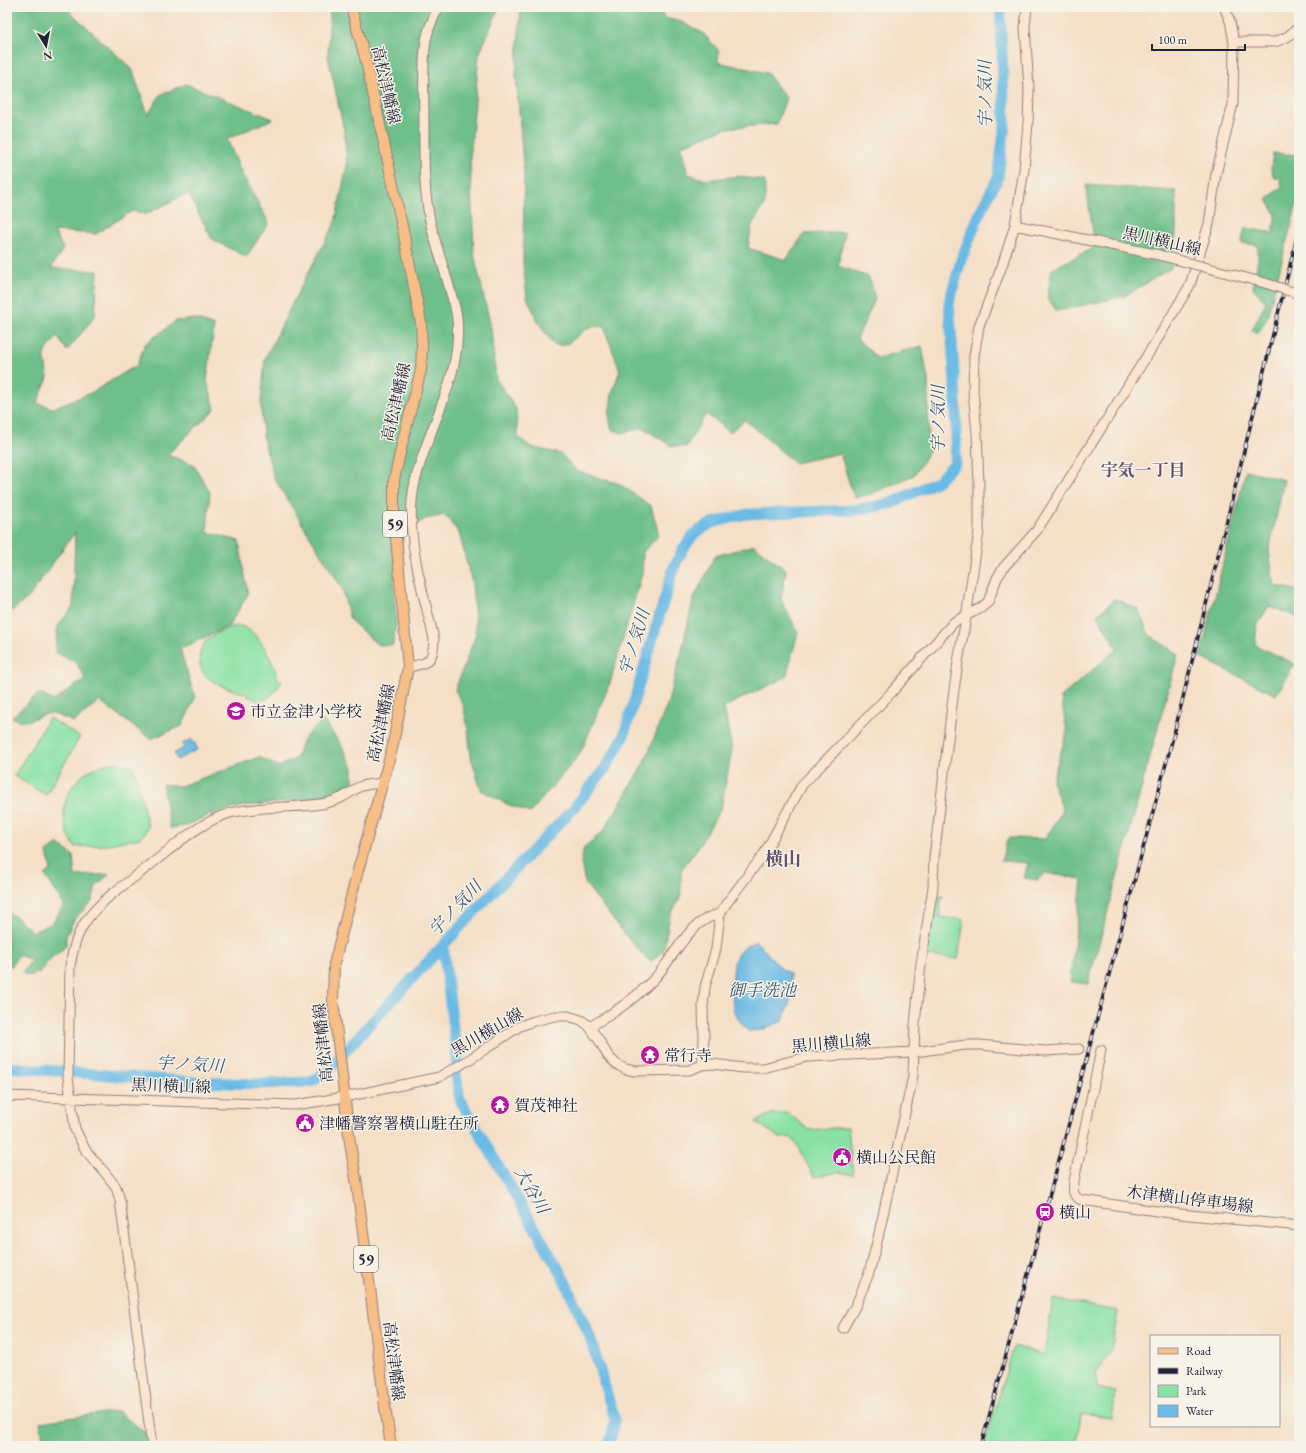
<svg xmlns="http://www.w3.org/2000/svg" width="1306" height="1453" viewBox="0 0 1306 1453" font-family="'EB Garamond','Noto Serif JP',serif">
<rect width="100%" height="100%" fill="#f7f3e8"/>
<filter id="ink" filterUnits="userSpaceOnUse"><feTurbulence type="fractalNoise" baseFrequency=".025" numOctaves="2"/><feDisplacementMap in="SourceGraphic" scale="8" xChannelSelector="R" yChannelSelector="G"/><feConvolveMatrix kernelMatrix="1 2 1 2 8 2 1 2 1" color-interpolation-filters="sRGB"/></filter>
<filter id="wash" filterUnits="userSpaceOnUse"><feTurbulence type="fractalNoise" baseFrequency=".012" numOctaves="4" result="noise"/><feDisplacementMap in="SourceGraphic" scale="16" xChannelSelector="R" yChannelSelector="G"/><feGaussianBlur stdDeviation="0.9" result="paint"/><feColorMatrix in="noise" values="0 0 0 0 0 0 0 0 0 0 0 0 0 0 0 0 0 1.4 0 .05"/><feComposite in="paint" operator="in"/></filter>
<g filter="url(#wash)">
<rect width="100%" height="100%" fill="#f5dfc6"/>
<path fill="#89e1a5" stroke="#568270" d="M 237,626 C 258,626 274,663 278,680 L 282,682 C 277,689 269,701 259,701 C 256,700 250,697 247,696 L 247,694 C 235,690 220,687 209,679 C 204,675 201,670 200,664 C 195,641 219,630 237,626 Z
M 49,718 L 80,737 L 46,795 L 14,776 Z
M 112,763 L 119,763 L 133,766 L 148,826 L 145,833 L 140,838 L 104,845 L 75,847 C 50,811 70,769 112,763 Z
M 943,896 L 941,901 L 939,917 L 964,920 L 958,959 L 927,956 L 934,897 Z
M 788,1113 L 809,1130 L 848,1127 L 853,1175 L 838,1172 L 814,1177 L 797,1145 L 791,1137 L 780,1138 L 756,1122 L 771,1114 Z
M 1053,1299 L 1118,1311 L 1111,1351 L 1096,1373 L 1097,1388 L 1116,1392 L 1112,1418 L 1081,1414 L 1076,1446 L 1046,1444 L 1046,1446 L 984,1446 L 1014,1346 L 1044,1355 Z"/>
<path fill="#6ebf8a" stroke="#487062" d="M 7,7 L 50,7 L 69,11 L 132,69 L 148,115 L 160,95 L 186,84 L 273,119 L 227,139 L 241,172 L 269,223 L 246,257 L 212,239 L 188,193 L 146,214 L 132,211 L 96,234 L 54,231 L 63,249 L 51,268 L 98,271 L 95,316 L 67,351 L 57,336 L 44,354 L 48,378 L 37,403 L 53,408 L 91,393 L 137,365 L 145,344 L 176,321 L 196,319 L 214,326 L 207,381 L 215,409 L 167,455 L 193,464 L 210,492 L 207,532 L 239,541 L 248,594 L 229,626 L 180,649 L 195,698 L 182,726 L 151,739 L 99,701 L 74,722 C 67,720 59,715 52,714 C 37,712 31,728 12,717 L 39,693 L 54,701 L 85,678 L 76,663 L 55,652 L 58,626 L 73,607 L 75,532 L 29,597 L 11,612 L 7,618 Z
M 330,7 L 501,7 L 498,10 L 479,55 L 470,159 L 474,254 L 491,328 L 496,379 L 516,409 L 518,437 L 531,447 L 561,454 L 577,471 L 620,484 L 651,506 L 659,535 L 643,552 L 642,574 L 610,683 L 580,754 L 530,813 L 509,805 L 481,790 L 471,757 L 468,729 L 463,705 L 455,690 L 476,634 L 472,583 L 459,533 L 445,515 L 425,519 L 404,533 L 394,583 L 396,623 L 393,645 L 378,645 L 350,620 L 342,588 L 274,478 L 263,438 L 261,402 L 265,359 L 299,290 L 335,223 L 347,165 L 344,130 L 328,56 Z
M 521,7 L 656,7 L 665,18 L 681,22 L 703,33 L 719,51 L 718,62 L 767,73 L 786,98 L 777,124 L 726,128 L 681,146 L 688,174 L 706,180 L 738,176 L 765,181 L 765,204 L 752,224 L 748,248 L 786,260 L 804,234 L 845,232 L 838,266 L 869,277 L 875,299 L 857,339 L 877,358 L 922,346 L 928,379 L 929,451 L 914,475 L 871,494 L 854,498 L 840,453 L 795,463 L 745,420 L 730,432 L 706,414 L 686,447 L 672,446 L 643,428 L 622,433 L 612,430 L 609,416 L 612,393 L 620,371 L 604,327 C 597,326 591,326 585,330 C 575,337 568,348 554,345 L 538,322 L 527,297 L 523,263 L 524,175 L 516,75 Z
M 1273,153 L 1299,155 L 1299,195 L 1267,318 L 1257,335 L 1252,330 L 1266,302 L 1253,288 L 1258,260 L 1258,245 L 1241,243 L 1245,228 L 1273,233 L 1276,214 L 1267,200 L 1282,186 L 1280,177 L 1274,178 L 1271,169 Z
M 1086,185 L 1176,191 L 1176,233 L 1171,268 L 1125,296 L 1057,311 L 1047,298 L 1052,269 L 1095,247 Z
M 1246,470 L 1284,480 L 1269,551 L 1274,585 L 1299,591 L 1299,618 L 1269,606 L 1257,626 L 1255,645 L 1295,664 L 1276,695 L 1200,657 Z
M 754,545 L 786,570 L 781,600 L 798,632 L 786,677 L 724,707 L 732,750 L 721,808 L 699,846 L 681,870 L 681,896 L 670,916 L 663,952 L 650,962 L 625,935 L 585,883 L 581,863 L 584,847 L 603,832 L 645,761 L 667,705 L 682,650 L 693,600 L 715,556 Z
M 1115,599 L 1138,609 L 1149,635 L 1178,654 L 1088,984 L 1070,982 L 1082,879 L 1045,873 L 1037,880 L 1024,878 L 1028,863 L 1001,861 L 1008,838 L 1045,839 L 1063,810 L 1052,781 L 1067,732 L 1061,697 L 1117,649 L 1097,615 Z
M 323,720 L 340,743 L 353,767 L 353,783 L 326,798 L 243,806 L 209,815 L 186,826 L 170,828 L 162,784 L 181,786 L 259,757 L 279,767 L 296,758 L 303,739 Z
M 58,844 L 73,855 L 75,876 L 109,874 L 96,886 L 92,902 L 75,918 L 66,936 L 66,946 L 49,960 L 40,972 L 31,976 L 22,973 L 32,960 L 18,955 L 11,967 L 7,962 L 7,912 L 16,917 L 33,932 L 52,923 L 64,905 L 45,875 L 51,870 L 47,852 Z
M 117,1411 L 146,1433 L 147,1446 L 56,1446 L 44,1444 L 40,1422 Z"/>
<path fill="#69bae4" stroke="#466e90" d="M 192,739 L 198,749 L 177,760 L 174,753 L 184,748 L 182,744 Z
M 756,941 L 782,969 L 790,974 L 792,996 L 783,1021 L 761,1030 L 748,1031 C 743,1024 735,1017 733,1008 C 732,1001 733,993 733,986 C 733,963 732,951 756,941 Z"/>
<g fill="none" stroke-linecap="round" stroke-linejoin="round">
<path stroke="#69bae4" stroke-width="11" d="M 443,946 L 457,1059 L 456,1074 L 460,1100 L 561,1273 L 589,1334 L 615,1420 L 609,1446
M 7,1067 L 195,1082 L 258,1084 L 311,1082 L 326,1073 L 358,1037 L 491,894 L 574,808 L 607,766 L 623,738 L 674,567 L 683,549 L 695,533 L 712,523 L 747,514 L 856,510 L 890,504 L 938,481 L 955,463 L 956,446 L 956,396 L 949,303 L 961,260 L 981,210 L 998,178 L 1005,125 L 1000,7"/>
</g>
</g>
<g filter="url(#ink)">
<g fill="none" stroke-linecap="round" stroke-linejoin="round">
<defs>
<path id="secondary" d="M 1234,42 L 1275,42 L 1287,37 L 1299,27
M 1015,225 L 1159,255
M 408,667 C 429,663 433,662 434,639 C 423,590 403,533 415,482 C 427,428 463,377 457,319 C 457,312 454,305 452,297 C 446,274 438,252 432,229 C 423,194 424,157 424,122 C 424,95 422,67 426,40 C 428,30 434,16 439,7
M 590,1027 C 597,1022 604,1019 611,1014 C 625,1005 640,993 652,981 C 674,960 687,920 720,914
M 1101,1050 L 1074,1181 C 1073,1190 1072,1197 1082,1200 L 1170,1213 L 1299,1226
M 702,1065 L 704,1040 L 703,1007 L 705,987 L 716,949 L 720,914 L 726,904 L 764,854 L 802,785 L 891,693 L 954,622 L 981,608 L 988,602 L 997,578 L 1004,567 L 1037,530 L 1160,335 L 1190,285 L 1209,224 L 1216,174 L 1233,104 L 1234,42 L 1230,21 L 1224,7
M 7,1096 L 296,1105 L 345,1097 L 439,1077 L 467,1061 L 520,1026 L 534,1021 L 555,1016 L 568,1016 L 581,1020 L 588,1025 L 599,1040 L 608,1056 L 616,1064 L 625,1069 L 635,1071 L 689,1070 L 702,1065 L 713,1064 L 743,1068 L 763,1068 L 807,1057 L 914,1052 L 966,1045 L 980,1045 L 1045,1051 L 1079,1049
M 843,1328 L 856,1305 L 869,1273 L 878,1238 L 913,1076 L 915,1024 L 921,964 L 933,887 L 934,858 L 953,697 L 959,656 L 965,624 L 979,531 L 979,484 L 977,433 L 973,391 L 974,356 L 979,326 L 1002,266 L 1015,225 L 1024,170 L 1028,123 L 1029,89 L 1025,27 L 1027,7
M 152,1446 L 120,1200 L 116,1187 L 106,1174 L 86,1151 L 75,1129 L 68,1078 L 70,966 C 73,950 76,935 86,921 C 100,900 125,885 145,869 C 170,850 199,822 230,813 C 261,805 295,809 326,803 C 341,800 347,794 359,787 C 365,784 375,784 383,783"/>
<path id="primary" d="M 351,7 L 366,61 L 404,235 L 421,323 L 422,347 L 421,370 L 402,444 L 394,480 L 394,516 L 408,667 L 392,749 L 357,874 L 334,964 L 333,1000 L 350,1143 L 357,1185 L 385,1407 L 391,1446"/>
</defs>
<use href="#secondary" stroke="#8c8080" stroke-width="11"/>
<use href="#primary" stroke="#8c8080" stroke-width="12"/>
<use href="#secondary" stroke="#fce5cf" stroke-width="9"/>
<use href="#primary" stroke="#f7be87" stroke-width="10"/>
<defs>
<path id="rail" d="M 981,1446 L 1045,1212 L 1175,730 L 1299,229"/>
</defs>
<use href="#rail" stroke="#22223b" stroke-width="3.5"/>
<use href="#rail" stroke="#f7f3e8" stroke-width="2" stroke-dasharray="6" stroke-linecap="butt"/>
<defs>
<path id="secondary-bridge" d="M 1159,255 L 1265,283 L 1299,294"/>
</defs>
<use href="#secondary-bridge" stroke="#8c8080" stroke-width="11" stroke-linecap="butt"/>
<use href="#secondary-bridge" stroke="#fce5cf" stroke-width="9"/>
</g>
</g>
<defs>
<symbol id="school-disc" viewBox="-11 -11 22 22"><circle r="9.5" fill="#b5179e" stroke="#f7f3e8"/><path d="M0-5L7-2L0 1L-7-2ZM-4 1L0 2.5L4 1V4Q0 6-4 4Z" fill="#fff"/></symbol>
<symbol id="temple-disc" viewBox="-11 -11 22 22"><circle r="9.5" fill="#b5179e" stroke="#f7f3e8"/><path d="M0-6L5-2H3V0L6.5 2.5H4V6H1.5V3h-3V6H-4V2.5H-6.5L-3 0V-2H-5Z" fill="#fff"/></symbol>
<symbol id="civic-disc" viewBox="-11 -11 22 22"><circle r="9.5" fill="#b5179e" stroke="#f7f3e8"/><path d="M-.6-6.5H3V-4.5H.6V-3L4-1V1h2V6H-6V1h2V-1L-.6-3ZM-1.2 2.5V6h2.4V2.5Z" fill="#fff"/></symbol>
<symbol id="station-disc" viewBox="-11 -11 22 22"><circle r="9.5" fill="#b5179e" stroke="#f7f3e8"/><path d="M-3-6H3Q5-6 5-4V2Q5 4 3 4L4.5 6H3L1.5 4h-3L-3 6H-4.5L-3 4Q-5 4-5 2V-4Q-5-6-3-6ZM-3.5-4v3h7v-3ZM-3.5 1v1.5H-2V1ZM2 1v1.5H3.5V1Z" fill="#fff"/></symbol>
</defs>
<g fill-rule="evenodd">
<use href="#school-disc" x="225" y="700" width="22" height="22"/>
<use href="#temple-disc" x="639" y="1044" width="22" height="22"/>
<use href="#temple-disc" x="489" y="1094" width="22" height="22"/>
<use href="#civic-disc" x="294" y="1112" width="22" height="22"/>
<use href="#civic-disc" x="831" y="1146" width="22" height="22"/>
<use href="#station-disc" x="1034" y="1201" width="22" height="22"/>
</g>
<g text-anchor="middle" dominant-baseline="central" stroke-width="3" stroke-linejoin="round" paint-order="stroke">
<g fill="#f7f3e8" stroke="#62616f" stroke-width="1">
<rect x="383" y="511" width="24" height="26" rx="3"/>
<rect x="354" y="1246" width="24" height="26" rx="3"/>
</g>
<g font-size="15" font-weight="bold" fill="#22223b">
<text x="395" y="524">59</text>
<text x="366" y="1259">59</text>
</g>
<g font-size="16" fill="#22223b" stroke="#f7f3e8">
<text transform="translate(386 85) rotate(77)">高松津幡線</text>
<text transform="translate(1162 241) rotate(13)">黒川横山線</text>
<text transform="translate(396 402) rotate(-77)">高松津幡線</text>
<text transform="translate(381 723) rotate(-78)">高松津幡線</text>
<text transform="translate(487 1032) rotate(-30)">黒川横山線</text>
<text transform="translate(323 1043) rotate(-96)">高松津幡線</text>
<text transform="translate(831 1043) rotate(-5)">黒川横山線</text>
<text transform="translate(171 1086) rotate(2)">黒川横山線</text>
<text transform="translate(1190 1199) rotate(7)">木津横山停車場線</text>
<text transform="translate(394 1361) rotate(83)">高松津幡線</text>
</g>
<g font-size="16" fill="#22223b" stroke="#f7f3e8" text-anchor="start">
<text x="250" y="711">市立金津小学校</text>
<text x="664" y="1055">常行寺</text>
<text x="514" y="1105">賀茂神社</text>
<text x="319" y="1123">津幡警察署横山駐在所</text>
<text x="856" y="1157">横山公民館</text>
<text x="1059" y="1212">横山</text>
</g>
<g font-size="17" font-style="italic" fill="#3b5776" stroke="#f7f3e8">
<text transform="translate(985 94) rotate(-91)">宇ノ気川</text>
<text transform="translate(938 419) rotate(-90)">宇ノ気川</text>
<text transform="translate(634 642) rotate(-73)">宇ノ気川</text>
<text transform="translate(455 908) rotate(-47)">宇ノ気川</text>
<text x="762" y="990">御手洗池</text>
<text transform="translate(190 1064) rotate(3)">宇ノ気川</text>
<text transform="translate(532 1190) rotate(60)">大谷川</text>
</g>
<g font-size="17" font-weight="bold" fill="#674c6b" stroke="#f7f3e8">
<text x="1143" y="470">宇気一丁目</text>
</g>
<g font-size="18" font-weight="bold" fill="#674c6b" stroke="#f7f3e8">
<text x="783" y="858">横山</text>
</g>
</g>
<rect width="1306" height="1453" fill="none" stroke="#f7f3e8" stroke-width="24"/>
<rect x="1150" y="1335" width="130" height="92" fill="#f7f3e8" stroke="#a29fa3"/>
<rect x="1158" y="1348" width="20" height="6" fill="#f7be87" stroke="#a29fa3"/>
<text x="1186" y="1355" font-size="12" fill="#22223b">Road</text>
<rect x="1158" y="1368" width="20" height="6" fill="#22223b" stroke="#a29fa3"/>
<text x="1186" y="1375" font-size="12" fill="#22223b">Railway</text>
<rect x="1158" y="1385" width="20" height="12" fill="#89e1a5" stroke="#a29fa3"/>
<text x="1186" y="1395" font-size="12" fill="#22223b">Park</text>
<rect x="1158" y="1405" width="20" height="12" fill="#69bae4" stroke="#a29fa3"/>
<text x="1186" y="1415" font-size="12" fill="#22223b">Water</text>
<g transform="translate(46 46) rotate(170)" stroke="#f7f3e8" stroke-width="3" paint-order="stroke">
<path d="M0-3L7 15L0 10L-7 15Z" fill="#22223b"/>
<text y="-6" font-size="11" font-weight="bold" text-anchor="middle" fill="#22223b">N</text>
</g>
<path d="M1152 44v6h93v-6" fill="none" stroke="#22223b" stroke-width="2"/>
<text x="1158" y="44" font-size="12" fill="#22223b" stroke="#f7f3e8" stroke-width="3" paint-order="stroke">100 m</text>
</svg>
